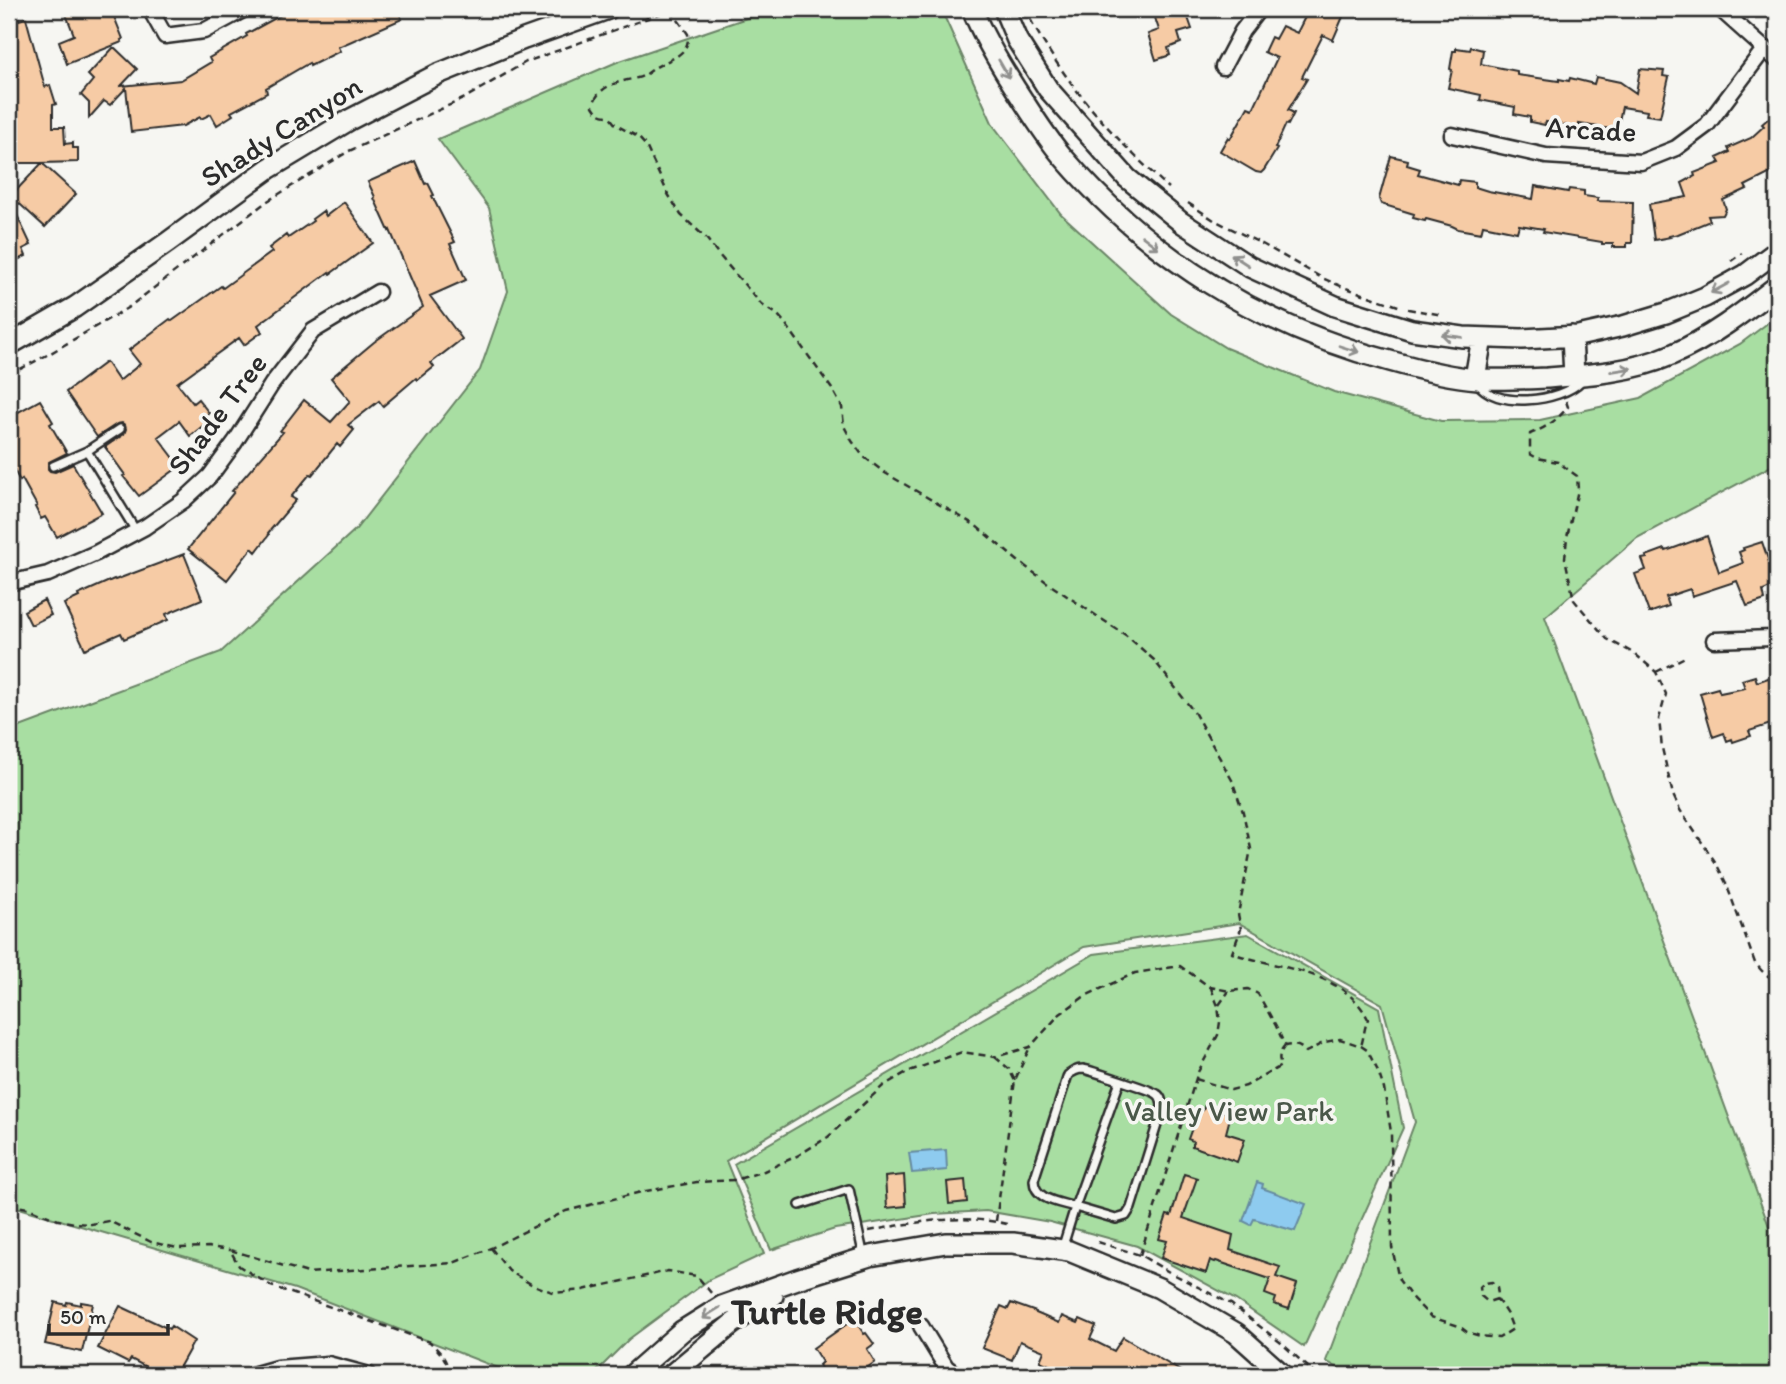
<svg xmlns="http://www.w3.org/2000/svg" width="1786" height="1384" viewBox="0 0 1786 1384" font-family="Itim,sans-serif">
<rect width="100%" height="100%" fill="#f6f6f2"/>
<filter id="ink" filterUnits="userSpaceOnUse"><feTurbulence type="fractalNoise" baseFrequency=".0143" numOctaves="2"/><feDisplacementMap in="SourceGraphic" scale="14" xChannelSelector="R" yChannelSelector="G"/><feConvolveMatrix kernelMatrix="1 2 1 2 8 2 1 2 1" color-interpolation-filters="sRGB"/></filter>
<g filter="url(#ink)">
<path fill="#a8dea2" stroke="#6a8466" stroke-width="2" d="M 773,9 L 941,9 L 993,125 L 1061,214 L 1171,314 L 1226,348 L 1334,392 L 1441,421 L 1540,420 L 1641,398 L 1740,344 L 1777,316 L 1777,463 L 1637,538 L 1545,617 L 1777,1248 L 1777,1375 L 1350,1375 L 1326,1361 L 1415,1122 L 1382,1004 L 1239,923 L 1084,947 L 726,1161 L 764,1254 L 710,1279 L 629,1339 L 593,1375 L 516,1375 L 295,1289 L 9,1205 L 9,731 L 221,652 L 356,529 L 480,370 L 508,291 L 489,208 L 438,139 L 617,62 Z
M 1248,934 L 1379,1008 L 1403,1128 L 1304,1347 L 1236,1300 L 1137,1246 L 1050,1222 L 986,1211 L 934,1214 L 835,1229 L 771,1250 L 734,1164 L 1094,954 Z"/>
<path fill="#8ecbef" stroke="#668ba1" stroke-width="2" d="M 946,1150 L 947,1170 L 912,1173 L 909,1153 Z
M 1257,1182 L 1263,1184 L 1262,1188 L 1306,1204 L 1295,1231 L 1254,1219 L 1251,1225 L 1243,1221 Z"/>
<path fill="#f6cba5" stroke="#2b2b2b" stroke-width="2" d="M 9,9 L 16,9 L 19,20 L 26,18 L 45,87 L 50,85 L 56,104 L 53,105 L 53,127 L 64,127 L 65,144 L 73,143 L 73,148 L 78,148 L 78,162 L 42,163 L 76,194 L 45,227 L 11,196 L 42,163 L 16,163 L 15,119 L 9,121 Z
M 64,9 L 111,9 L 123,39 L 121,40 L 122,42 L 67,64 L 59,41 L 74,35 Z
M 292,9 L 397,9 L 402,19 L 338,47 L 340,51 L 310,66 L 309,63 L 266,88 L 267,93 L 231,112 L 233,115 L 217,125 L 211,114 L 201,119 L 200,117 L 183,126 L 131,132 L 126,88 L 110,105 L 104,101 L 89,118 L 89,103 L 81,95 L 93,80 L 88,75 L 114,47 L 137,69 L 121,86 L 181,80 L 211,62 L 209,58 L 247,36 L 246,34 Z
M 1152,9 L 1185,9 L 1192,29 L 1178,33 L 1181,43 L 1168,48 L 1170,55 L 1156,60 L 1148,34 L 1159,30 Z
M 1311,9 L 1337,9 L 1345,12 L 1333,40 L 1323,35 L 1302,77 L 1307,79 L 1288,110 L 1294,113 L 1288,125 L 1286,124 L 1275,148 L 1277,149 L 1264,170 L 1261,173 L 1256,172 L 1220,151 L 1228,137 L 1230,139 L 1248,107 L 1253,109 L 1277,58 L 1264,52 L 1271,37 L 1275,39 L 1282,26 L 1297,33 L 1307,13 L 1308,14 Z
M 1471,47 L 1483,50 L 1481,64 L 1517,71 L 1517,75 L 1559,81 L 1559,79 L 1569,81 L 1570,78 L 1594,84 L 1596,77 L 1620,82 L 1636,93 L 1640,69 L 1664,71 L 1663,76 L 1669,77 L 1660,117 L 1646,115 L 1647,111 L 1622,107 L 1617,130 L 1579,124 L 1579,128 L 1546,122 L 1545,125 L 1530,122 L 1530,117 L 1514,114 L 1515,107 L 1480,100 L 1481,95 L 1448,88 L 1452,70 L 1450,69 L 1453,51 L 1456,51 L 1456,48 L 1470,50 Z
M 1777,111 L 1777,170 L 1745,186 L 1747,189 L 1723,200 L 1726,209 L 1723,215 L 1708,216 L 1710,221 L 1678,234 L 1669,236 L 1670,237 L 1654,240 L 1649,204 L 1687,197 L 1682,183 L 1695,176 L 1694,173 L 1720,163 L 1717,158 L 1730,152 L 1728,148 L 1751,138 L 1764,126 L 1762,124 Z
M 1391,156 L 1408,160 L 1407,165 L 1420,169 L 1418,174 L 1458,185 L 1459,180 L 1475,182 L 1475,187 L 1488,191 L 1533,199 L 1535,186 L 1568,192 L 1569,189 L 1584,191 L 1584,196 L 1598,198 L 1597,201 L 1633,202 L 1632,243 L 1627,243 L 1627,247 L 1613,247 L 1613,244 L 1602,244 L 1602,242 L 1543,232 L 1544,229 L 1519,225 L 1517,232 L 1483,225 L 1481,233 L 1458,229 L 1452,226 L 1426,219 L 1425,221 L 1413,218 L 1414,214 L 1381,204 L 1379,199 Z
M 415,161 L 425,184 L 428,183 L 434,195 L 432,196 L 455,242 L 450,244 L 466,280 L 430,296 L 462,339 L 431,363 L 434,367 L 418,380 L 416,378 L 383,406 L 379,401 L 348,425 L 354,430 L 340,447 L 337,444 L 312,475 L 310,474 L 291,497 L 296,500 L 268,533 L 269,535 L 256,552 L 252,548 L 227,580 L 188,549 L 234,492 L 232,491 L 283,432 L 280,431 L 304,400 L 331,422 L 350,401 L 331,378 L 374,342 L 423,307 L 390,230 L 389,231 L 374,198 L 375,197 L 368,182 Z
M 9,198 L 31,245 L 23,249 L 26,256 L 9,264 Z
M 344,202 L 373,243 L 330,274 L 329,272 L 258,325 L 262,332 L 244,345 L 239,338 L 177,383 L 193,403 L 198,399 L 209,413 L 205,416 L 209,421 L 190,436 L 179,421 L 158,437 L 180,466 L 139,496 L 123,476 L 125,475 L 105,447 L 124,434 L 126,429 L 125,425 L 122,423 L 117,424 L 97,437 L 66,392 L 106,362 L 119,381 L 140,364 L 129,350 L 170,319 L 172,321 L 221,286 L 223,288 L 272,252 L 269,248 L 286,235 L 288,238 L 313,221 L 312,219 L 323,211 L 326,216 Z
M 40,400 L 53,422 L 50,424 L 67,453 L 49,462 L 48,469 L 50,471 L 55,472 L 73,464 L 102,513 L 57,537 L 45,517 L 41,519 L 35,507 L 37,506 L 22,479 L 20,481 L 9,461 L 9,417 Z
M 1707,536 L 1719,572 L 1743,563 L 1739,552 L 1744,550 L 1743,548 L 1762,542 L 1777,585 L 1763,591 L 1765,600 L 1747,606 L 1737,581 L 1692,596 L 1690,589 L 1666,597 L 1669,606 L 1649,613 L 1635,574 L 1646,570 L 1642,559 L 1647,558 L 1646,556 L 1665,549 L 1666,551 Z
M 184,554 L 202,599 L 166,614 L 168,620 L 124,639 L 121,633 L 85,649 L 64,604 L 79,597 L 78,595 L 114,579 L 115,580 Z
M 44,600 L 51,615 L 31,625 L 24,611 Z
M 1755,676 L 1757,682 L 1768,678 L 1771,679 L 1772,683 L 1777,681 L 1777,722 L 1749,731 L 1751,736 L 1733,742 L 1732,739 L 1727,741 L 1724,733 L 1713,737 L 1700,693 L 1718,688 L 1720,693 L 1745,688 L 1742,680 Z
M 1205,1105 L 1231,1114 L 1226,1133 L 1245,1139 L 1237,1162 L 1192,1146 L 1193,1141 L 1188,1139 L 1199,1109 L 1203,1110 Z
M 1184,1174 L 1197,1178 L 1183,1218 L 1233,1235 L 1230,1250 L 1280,1267 L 1276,1277 L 1297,1284 L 1289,1309 L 1274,1304 L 1276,1298 L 1265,1294 L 1270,1279 L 1216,1261 L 1215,1262 L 1210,1260 L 1206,1273 L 1161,1258 L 1167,1241 L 1159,1239 L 1167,1215 L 1171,1216 Z
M 904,1175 L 906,1206 L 887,1208 L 885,1177 Z
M 965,1180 L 967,1202 L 949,1204 L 947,1182 Z
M 55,1302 L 66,1305 L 67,1302 L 81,1305 L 81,1302 L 93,1304 L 82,1352 L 45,1344 Z
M 1011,1303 L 1036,1312 L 1036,1313 L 1059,1323 L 1062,1316 L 1078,1323 L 1080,1319 L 1096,1326 L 1090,1339 L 1114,1351 L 1123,1337 L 1187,1375 L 1062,1375 L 1055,1372 L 1056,1368 L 1040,1361 L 1044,1351 L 1020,1341 L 1012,1360 L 982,1348 L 1001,1306 L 1008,1309 Z
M 120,1306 L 169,1329 L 171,1326 L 194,1341 L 175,1375 L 161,1375 L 131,1359 L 128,1363 L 98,1348 Z
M 854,1319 L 864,1334 L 866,1333 L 874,1344 L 867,1349 L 875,1362 L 857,1375 L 854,1370 L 846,1375 L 825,1375 L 819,1365 L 822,1362 L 813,1348 Z"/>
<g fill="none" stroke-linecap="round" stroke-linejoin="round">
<defs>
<path id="lane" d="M 1477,382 C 1494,410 1561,402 1581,381
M 87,451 L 136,531
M 53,466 L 87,451 L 120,429
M 800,1205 L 849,1189 L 864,1257
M 1062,1249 L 1075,1207 L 1116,1219 L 1126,1216 L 1131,1208 L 1162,1109 C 1162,1103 1162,1097 1157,1094 C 1152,1090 1089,1070 1083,1069 C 1076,1069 1072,1072 1068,1075 L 1034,1180 C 1034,1200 1059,1202 1075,1207 L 1120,1081"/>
<path id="street" d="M 150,9 L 165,36 L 204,31 L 245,9
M 1720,9 L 1777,60
M 1223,67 L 1242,31 L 1259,9
M 1452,135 L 1546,156 L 1641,162 L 1676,148 L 1707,125 L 1765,48
M 9,583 L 48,574 L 96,553 L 145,527 L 183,501 L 210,476 L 235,442 L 272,384 L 313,331 L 378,292
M 1714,640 L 1772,638 L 1777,636
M 921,1326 L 946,1367 L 956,1375
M 252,1375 L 277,1368 L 328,1364 L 369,1375"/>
<path id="secondary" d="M 972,9 C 983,36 999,63 1015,88 C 1030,111 1045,136 1063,157 C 1150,258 1261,327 1390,361 C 1418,369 1449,377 1478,379 C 1501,380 1524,379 1547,378 C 1589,375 1632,372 1671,355 C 1709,339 1744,312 1777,286
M 1004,9 L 1017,40 L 1048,89 L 1127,178 L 1181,222 L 1250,267 L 1335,306 L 1412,330 L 1463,337 L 1522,339 L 1578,336 L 1623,326 L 1666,313 L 1705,297 L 1745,275 L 1777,251
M 1572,336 L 1574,377
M 9,345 L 75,307 L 168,242 L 268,169 L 351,119 L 438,74 L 524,39 L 608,9
M 1475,378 L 1482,338
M 632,1375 L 682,1331 L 722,1306 L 797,1279 L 870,1256 L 946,1243 L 1013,1243 L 1069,1251 L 1159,1288 L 1236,1333 L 1283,1375
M 671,1375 L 732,1324 L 773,1296"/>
</defs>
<use href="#lane" stroke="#2b2b2b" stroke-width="12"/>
<use href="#street" stroke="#2b2b2b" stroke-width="19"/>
<use href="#secondary" stroke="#2b2b2b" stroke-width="24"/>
<path stroke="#2b2b2b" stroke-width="2.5" stroke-dasharray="7 5" stroke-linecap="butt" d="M 1025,9 C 1059,77 1112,137 1169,188
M 671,10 L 688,34 C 690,55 671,58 656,67 C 649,72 645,76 637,78 C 618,82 598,85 593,106 C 598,114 601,116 609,116 L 616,125 L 638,137 L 646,146 L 668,194 L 681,215 L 706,238 L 719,255 L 762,305 L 777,314 L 785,323 L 832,389 L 842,407 L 844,426 L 852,441 L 863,456 L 885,473 L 975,525 L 1018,561 L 1052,586 L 1127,636 L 1154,660 L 1194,712 L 1232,780 L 1243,812 L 1251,849 L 1238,914 L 1241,929 L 1232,953 C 1278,969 1344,970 1368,1019 C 1364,1028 1364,1037 1361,1046
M 1188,203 L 1214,220 L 1264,245 L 1322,278 L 1343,287 L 1401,307
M 1771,233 L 1777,229
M 1731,261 L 1742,253
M 1408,309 L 1443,315
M 9,375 L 49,354 L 129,307 L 266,202 L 349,151 L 463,99 L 526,62 L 673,9
M 1566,401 L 1568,407 C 1556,421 1547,427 1530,434 L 1530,454 L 1537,458 L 1558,462 L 1577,476 L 1578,490 L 1567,537 L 1565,558 L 1574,600 L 1607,639 L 1635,654 L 1656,672 L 1666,694 L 1659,719 L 1662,748 L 1673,795 L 1680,810 L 1716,863 L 1726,883 L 1755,963 L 1762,971 L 1777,983
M 1656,672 L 1685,657
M 1219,1005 L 1229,991
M 995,1057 L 1009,1069 L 1015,1081
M 1196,1079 L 1231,1090 L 1246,1086 L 1281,1066 C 1278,1058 1279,1053 1285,1046
M 9,1206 L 12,1205 L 28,1208 L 58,1220 L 75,1223 L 91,1224 L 109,1221 L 151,1242 L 177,1248 L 208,1247 L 230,1250
M 996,1221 L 1015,1080 L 1030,1047
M 869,1231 C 915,1222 965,1213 1011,1225
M 1098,1242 L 1140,1255 L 1169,1272
M 491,1248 L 509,1271 L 531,1284 L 555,1293 L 583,1290 L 668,1271 L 697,1276 L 712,1294
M 1140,1255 L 1198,1072 L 1218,1035 L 1220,1022 L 1218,1006 L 1211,988
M 1175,1275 L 1231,1304 L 1280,1342 L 1317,1375
M 447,1375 C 450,1361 439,1351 430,1342 L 271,1286 L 239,1266 L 230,1250 L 308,1273 L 453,1263 L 491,1248 L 566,1211 L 641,1192 L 697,1182 L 735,1180 L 764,1171 L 797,1156 L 828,1137 L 883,1086 L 907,1072 L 962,1052 L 995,1057 L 1030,1047 L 1060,1014 L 1085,996 L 1135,973 L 1180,966 L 1210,987 L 1229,991 L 1248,989 L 1258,994 L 1276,1026 L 1285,1046 C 1293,1044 1300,1045 1306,1052 L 1325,1042 L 1340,1039 L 1361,1046 L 1367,1050 L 1378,1071 L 1384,1089 L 1391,1132 L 1392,1247 L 1399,1280 L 1413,1299 L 1431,1317 L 1459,1326 L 1467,1332 L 1480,1336 L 1499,1338 L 1513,1329 L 1508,1316 L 1497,1299 L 1498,1295 L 1497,1287 L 1492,1282 L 1484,1283 L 1480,1287 L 1481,1296 L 1488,1302 L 1497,1299"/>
<use href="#lane" stroke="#f6f6f2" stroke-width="7"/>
<use href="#street" stroke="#f6f6f2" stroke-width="14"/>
<use href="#secondary" stroke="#f6f6f2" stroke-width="19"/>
</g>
<defs><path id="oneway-shaft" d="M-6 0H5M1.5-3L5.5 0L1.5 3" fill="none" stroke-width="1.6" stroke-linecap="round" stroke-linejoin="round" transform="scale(1.75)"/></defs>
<g stroke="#90908e">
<use href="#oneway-shaft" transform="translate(1004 69) rotate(60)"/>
<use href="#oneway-shaft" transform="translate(1150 242) rotate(37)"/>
<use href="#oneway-shaft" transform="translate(1240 260) rotate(-147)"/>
<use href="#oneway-shaft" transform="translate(1720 288) rotate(151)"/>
<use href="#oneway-shaft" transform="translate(1452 336) rotate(-173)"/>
<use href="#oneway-shaft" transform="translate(1349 349) rotate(18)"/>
<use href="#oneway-shaft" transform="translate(1621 370) rotate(-9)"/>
<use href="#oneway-shaft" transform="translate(711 1313) rotate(148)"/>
</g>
</g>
<g text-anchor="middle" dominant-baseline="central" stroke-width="7" stroke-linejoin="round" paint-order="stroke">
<g font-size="30" fill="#2b2b2b" stroke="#f6f6f2">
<text transform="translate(1591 129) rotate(3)">Arcade</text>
<text transform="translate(281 131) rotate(-32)">Shady Canyon</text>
<text transform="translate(217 414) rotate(-53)">Shade Tree</text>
</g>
<g font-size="30" fill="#4a5849" stroke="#f6f6f2">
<text x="1229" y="1110">Valley View Park</text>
</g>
<g font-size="37" font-weight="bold" fill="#2b2b2b" stroke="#f6f6f2">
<text x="827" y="1311">Turtle Ridge</text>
</g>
</g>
<rect width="1786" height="1384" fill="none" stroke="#f6f6f2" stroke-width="35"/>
<rect x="18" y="18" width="1751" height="1349" fill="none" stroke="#2b2b2b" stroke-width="2.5" filter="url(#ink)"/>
<path d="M49 1324v10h119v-10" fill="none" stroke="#2b2b2b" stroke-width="3.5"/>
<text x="60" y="1324" font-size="21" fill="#2b2b2b" stroke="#f6f6f2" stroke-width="5" paint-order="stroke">50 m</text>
</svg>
